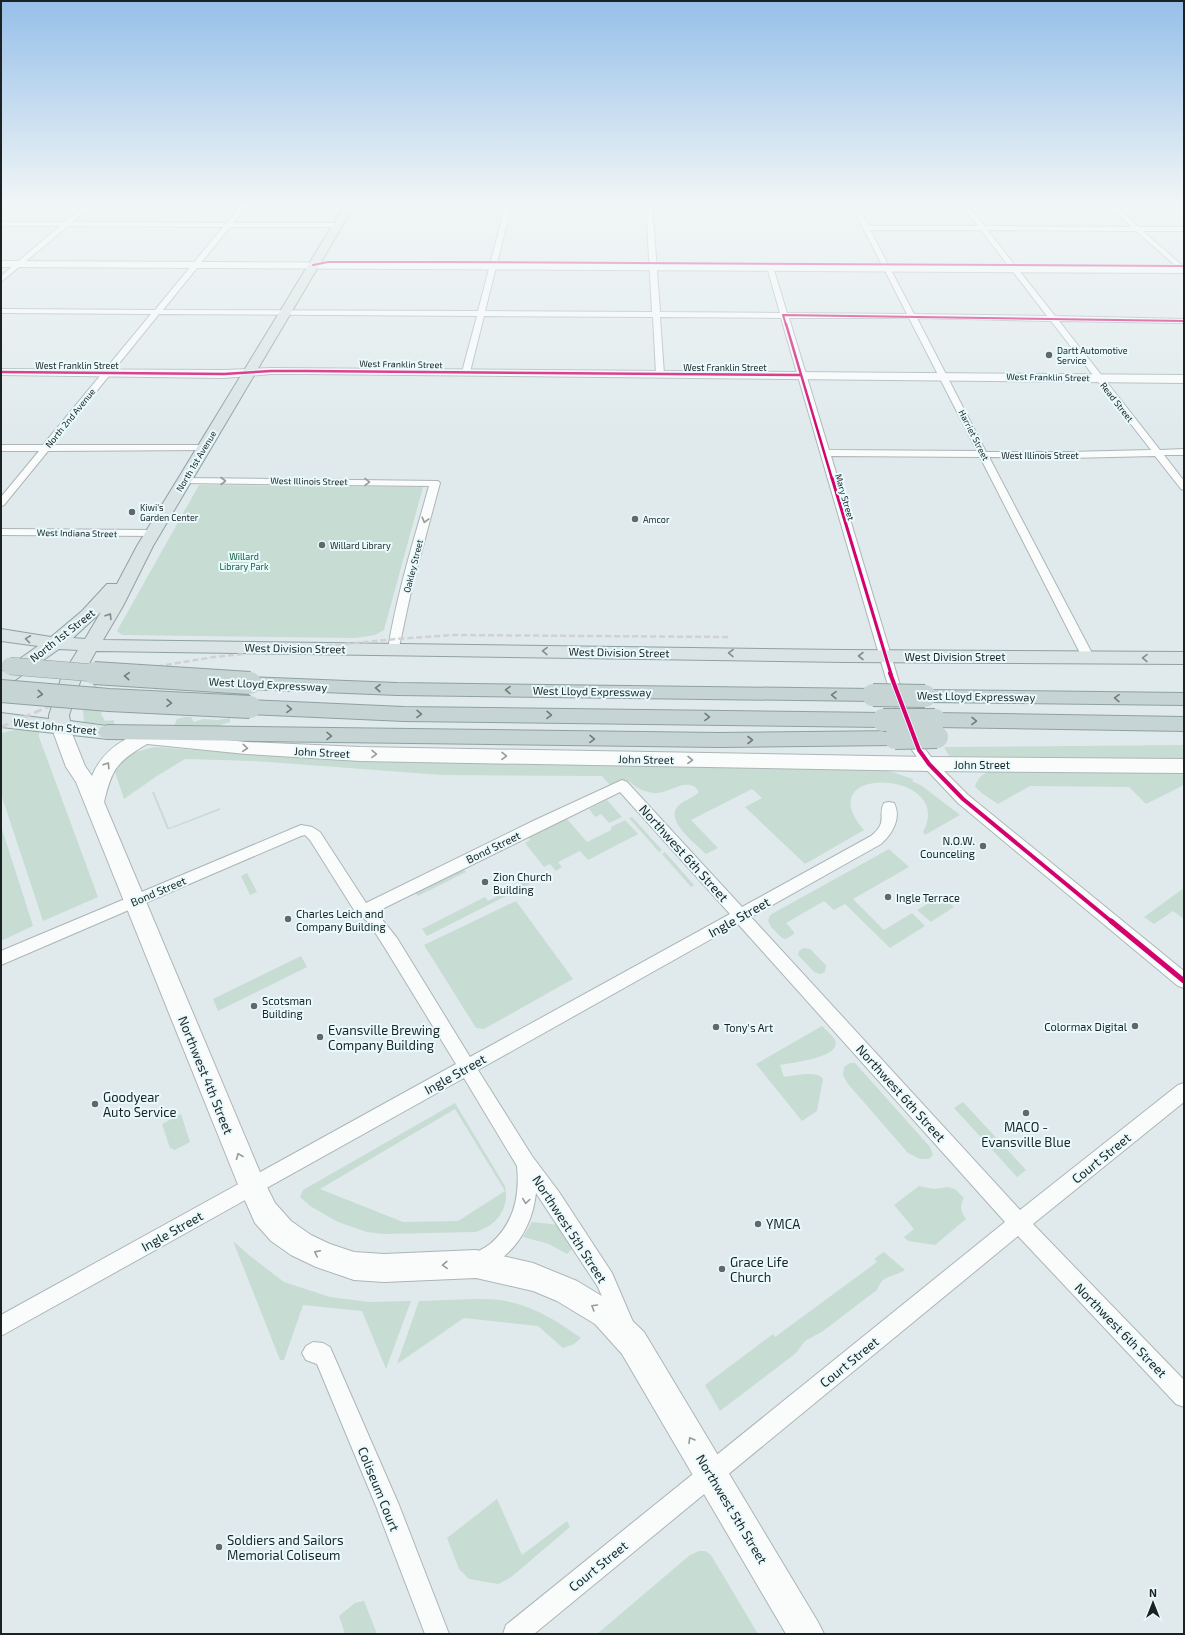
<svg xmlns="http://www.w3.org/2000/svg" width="1185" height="1635" viewBox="0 0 1185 1635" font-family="'Exo 2',sans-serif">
<rect width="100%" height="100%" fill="#e0eaec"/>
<path fill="#c7dcd3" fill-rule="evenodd" d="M 199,485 L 423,487 L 384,630 L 375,635 L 356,638 L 122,635 L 117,631 Z
M 89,693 L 103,708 L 101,714 L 105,721 L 114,720 L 114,725 L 84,722 L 83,711 Z
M 184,717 L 191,717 L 194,722 L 203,719 L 218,720 L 230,718 L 230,722 L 221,725 L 220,728 L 173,728 L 177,719 Z
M 19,729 L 39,731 L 39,737 L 98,897 L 43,921 L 1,794 L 1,733 Z
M 1184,745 L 1184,759 L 949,756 L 944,747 Z
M 155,747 L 314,759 L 875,768 L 892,772 L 913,779 L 912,781 L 922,786 L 960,815 L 925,835 L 923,832 C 957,770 806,763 864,830 L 805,864 L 745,807 L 762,798 L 752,789 L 691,820 L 718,848 L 706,854 C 696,844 664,820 678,806 C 684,800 693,798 699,792 C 689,774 668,795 653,793 C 647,792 640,790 635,786 C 632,784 631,782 628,781 L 612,787 L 602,776 L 442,775 L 255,761 L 185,759 L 157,776 L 124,799 L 114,769 C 127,755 136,751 155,747 Z
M 998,770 L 1184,773 L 1184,785 L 1146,804 L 1129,787 L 1030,786 L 998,804 L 983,794 L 975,787 C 979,774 986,772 998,770 Z
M 152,792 L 154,792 L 169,828 L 220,808 L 220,810 L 170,829 L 167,829 Z
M 607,800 L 622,817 L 609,823 L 601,814 L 595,817 L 589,809 Z
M 632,817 L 662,850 L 659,852 L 629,818 Z
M 567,819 L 587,842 L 611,830 L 611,827 L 625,820 L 638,834 L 588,860 L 580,851 L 558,862 L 562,867 L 556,871 L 550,864 L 544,867 L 525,843 L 530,840 L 528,837 Z
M 1,826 L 33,926 L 1,941 Z
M 889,849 L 909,867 L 853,899 L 884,930 L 912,913 L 925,926 L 890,948 L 845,904 L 834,910 L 824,901 L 786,923 L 794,932 L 794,934 L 786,939 L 782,938 L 771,927 L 768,921 L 770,915 Z
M 665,852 L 694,885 L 691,887 L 662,854 Z
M 463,868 L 466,872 L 418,896 L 414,891 Z
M 247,873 L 257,892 L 250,895 L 241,876 Z
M 527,880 L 530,884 L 427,936 L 422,929 L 485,897 L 488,901 Z
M 1184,888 L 1184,919 L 1173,911 L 1154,924 L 1144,917 Z
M 941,896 L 954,907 L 931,922 L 917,910 Z
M 516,901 L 573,979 L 484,1029 L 476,1028 L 424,945 Z
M 803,948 L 810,949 L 826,965 L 825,972 L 820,974 L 814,972 L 798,955 L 799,951 Z
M 301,956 L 307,967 L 218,1011 L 213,999 Z
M 822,1026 C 826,1030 832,1035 835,1040 C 843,1058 789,1063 780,1065 L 784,1077 C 793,1076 818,1070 823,1079 L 817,1111 L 802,1121 L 756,1064 Z
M 850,1063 L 855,1063 L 930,1147 L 933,1155 L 929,1159 L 920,1159 L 908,1153 L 848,1084 L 843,1075 L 844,1067 Z
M 963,1102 L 1026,1170 L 1017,1177 L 954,1108 Z
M 455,1103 L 505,1186 C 510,1209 496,1226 475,1232 L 383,1234 L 367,1232 L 338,1222 L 310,1206 L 300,1197 L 303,1190 ZM 455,1109 L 505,1191 L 458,1221 L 403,1222 L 320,1189 Z
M 181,1114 L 190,1142 L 175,1150 L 170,1148 L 162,1124 Z
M 919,1186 L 934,1189 L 948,1187 L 955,1189 L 964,1198 C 959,1206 961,1212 966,1219 L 935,1245 L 908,1241 L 904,1237 L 914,1229 L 894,1205 Z
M 532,1222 L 560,1225 L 573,1248 L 567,1254 L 549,1244 L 523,1237 Z
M 233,1241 L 250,1256 L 284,1282 L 330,1297 L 369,1302 L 411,1301 L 386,1369 L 362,1311 L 303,1305 L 284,1360 L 280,1360 Z
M 884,1252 L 905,1270 C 892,1278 883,1274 877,1290 L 823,1331 L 805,1341 L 796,1353 L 720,1411 L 705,1385 L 773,1334 L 775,1337 L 877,1262 L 874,1259 Z
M 475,1299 C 485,1299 496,1299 506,1301 C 536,1307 557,1321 581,1338 L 574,1344 L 563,1348 L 538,1326 L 464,1318 L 397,1364 L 419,1301 Z
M 497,1499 L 522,1555 L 567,1521 L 570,1527 L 510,1578 L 498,1584 L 469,1579 L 459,1569 L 447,1538 Z
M 699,1551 L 705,1551 L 711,1555 L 758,1634 L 597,1634 L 690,1555 Z
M 364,1601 L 377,1634 L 345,1634 L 339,1616 L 355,1603 Z"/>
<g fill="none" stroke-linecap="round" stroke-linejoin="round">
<defs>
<path id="street" d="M 88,203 L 94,203 L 72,222 L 227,223 L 243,203 L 249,203 L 233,223 L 337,223 L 340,225 L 337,227 L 230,227 L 163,310 L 478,311 L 506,203 L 512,203 L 485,311 L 652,312 L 646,203 L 652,203 L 660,312 L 780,313 L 767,267 L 770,265 L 773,267 L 787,313 L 907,314 L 856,214 L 859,212 L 862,214 L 868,226 L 978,226 L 960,203 L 966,203 L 985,226 L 1132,227 L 1106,203 L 1112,203 L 1139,227 L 1184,227 L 1184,231 L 1143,231 L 1184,267 L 1184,273 L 1136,231 L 987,230 L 1055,316 L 1184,319 L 1184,323 L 1059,321 L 1160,450 L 1184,449 L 1184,455 L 1164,455 L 1184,481 L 1184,490 L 1181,489 L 1155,456 L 1068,458 L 989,457 L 1094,657 L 1092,660 L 1084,660 L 1082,657 L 980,457 L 831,456 L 899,682 L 925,749 L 934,761 L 968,795 L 1184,971 L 1184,988 L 1178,986 L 958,803 L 924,767 L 912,750 L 887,682 L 781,318 L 660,317 L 664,374 L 660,376 L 656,374 L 653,317 L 484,316 L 470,372 L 466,374 L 462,372 L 477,316 L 159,314 L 53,445 L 204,445 L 207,446 L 209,448 L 207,450 L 48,451 L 4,505 L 1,506 L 1,497 L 39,451 L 1,451 L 1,445 L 43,445 L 151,314 L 1,313 L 1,309 L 155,310 L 223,227 L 68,226 L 1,282 L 1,276 L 60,226 L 1,226 L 1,222 L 65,222 ZM 870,230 L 981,230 L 1047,316 L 914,314 ZM 789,318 L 909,318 L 977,451 L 829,450 ZM 917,318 L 1051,321 L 1151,450 L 1068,452 L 986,452 Z
M 184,478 L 438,481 L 440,483 L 412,587 L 398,652 L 390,652 L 388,649 C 397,593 414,540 429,486 L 181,483 L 179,481 Z
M 1,529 L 153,530 L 158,533 L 153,536 L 1,535 Z
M 622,780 L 627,782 L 742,907 L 871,836 C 889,821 877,816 884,803 L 889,802 L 894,803 C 902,818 892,834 881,844 L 751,917 L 1020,1210 L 1178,1085 L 1184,1083 L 1184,1102 L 1033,1224 L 1184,1380 L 1184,1407 L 1176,1404 L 1018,1236 L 534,1634 L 503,1634 L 506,1625 L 1005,1222 L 738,924 L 478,1070 L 532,1156 L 559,1192 L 612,1273 L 633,1322 L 630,1329 L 623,1332 L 616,1329 L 598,1287 L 536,1193 C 532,1230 511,1259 477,1273 L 470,1270 L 467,1263 C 471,1253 481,1251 490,1244 C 514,1224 520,1196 517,1166 L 464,1078 L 1,1336 L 1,1315 L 456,1064 L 385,948 L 369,923 L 354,910 L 310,840 L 305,835 L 301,836 L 1,965 L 1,951 L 301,825 L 312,827 L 320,832 L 366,903 L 533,821 ZM 620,792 L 730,914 L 470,1057 L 397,938 L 376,912 Z
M 313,1342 L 323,1343 L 330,1347 L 399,1505 L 449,1634 L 425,1634 L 376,1506 L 317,1364 L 306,1360 L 302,1353 L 306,1346 Z"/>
<path id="secondary" d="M 1,261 L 1184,267 L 1184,273 L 1,267 Z
M 271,368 L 1184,375 L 1184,383 L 306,374 L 271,374 L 224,378 L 1,375 L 1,369 L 224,370 Z
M 60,720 L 66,722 L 69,726 L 85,766 L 92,776 C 99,759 110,748 126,739 L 125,736 L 127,732 L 134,730 L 246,742 L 360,747 L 929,757 L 1184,759 L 1184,773 L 929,771 L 360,761 L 246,754 L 147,744 C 117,762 112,768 104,802 L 262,1177 L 275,1203 L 291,1221 L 311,1235 L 330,1244 L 354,1252 L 384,1254 L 476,1250 L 533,1263 L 577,1281 L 615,1304 L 644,1332 L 818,1622 L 824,1634 L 786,1634 L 622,1354 L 595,1324 L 557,1301 L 533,1291 L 476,1278 L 384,1282 L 354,1280 L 316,1267 L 291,1255 L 271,1241 L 255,1223 L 239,1187 L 84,802 L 76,782 L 66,767 L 51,726 L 54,722 Z"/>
<path id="primary" d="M 346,203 L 356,203 L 153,546 L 123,606 L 103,640 L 845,650 L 1184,652 L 1184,664 L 845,662 L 96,651 L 82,676 L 69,715 L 70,721 L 115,727 L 118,732 L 115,737 L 108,739 L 1,727 L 1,713 L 49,719 L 49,715 L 62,676 L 78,650 L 59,649 L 8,685 L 1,687 L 1,672 L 38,646 L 1,641 L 1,629 L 51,637 L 82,611 L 107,584 L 117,584 L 137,546 ZM 101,612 L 85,639 L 73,638 Z"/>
<path id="highway" d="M 250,677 L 397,683 L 873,689 L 880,690 L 883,695 L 880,700 L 873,701 L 397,695 L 250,689 L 243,687 L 240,683 L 243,679 Z
M 925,690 L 1184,693 L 1184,705 L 925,702 L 918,701 L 915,696 L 918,691 Z
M 250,700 L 404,707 L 883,713 L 890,715 L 893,720 L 890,725 L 883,727 L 404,721 L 250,714 L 243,712 L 240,707 L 243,702 Z
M 935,713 L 1184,717 L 1184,731 L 935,727 L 928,725 L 925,720 L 928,715 Z
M 108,725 L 719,733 L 895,731 L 902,733 L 905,738 L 902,743 L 895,745 L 719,747 L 108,739 L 101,737 L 98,732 L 101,727 Z"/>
</defs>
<use href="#street" stroke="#adb5b7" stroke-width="2"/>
<use href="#secondary" stroke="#adb5b7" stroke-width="2"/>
<use href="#primary" stroke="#8ea1a0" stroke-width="2"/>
<use href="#highway" stroke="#8ea1a0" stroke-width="2"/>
<use href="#street" fill="#fafcfc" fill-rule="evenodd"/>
<use href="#secondary" fill="#fafcfc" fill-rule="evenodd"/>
<use href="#primary" fill="#dae4e4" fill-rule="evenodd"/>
<use href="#highway" fill="#c6d5d3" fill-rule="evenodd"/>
<path stroke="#cfd1d2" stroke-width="2.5" stroke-dasharray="6 3" stroke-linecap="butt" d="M 131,674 L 160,666 L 214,657 L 396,639 L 454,635 L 728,637"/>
<path stroke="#cfd1d2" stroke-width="3" stroke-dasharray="8 4" stroke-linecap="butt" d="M 1,727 L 113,679 L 135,673"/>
<defs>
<path id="highway-bridge-far1" d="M 10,666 L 106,674"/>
<path id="highway-bridge" d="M 94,673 L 250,683
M 1,691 L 109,700 L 250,707
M 873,695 L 925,696
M 883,720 L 935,720
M 895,738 L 937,737"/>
</defs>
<use href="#highway-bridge-far1" stroke="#8ea1a0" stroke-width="18" stroke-linecap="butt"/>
<use href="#highway-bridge" stroke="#8ea1a0" stroke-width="24" stroke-linecap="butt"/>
<use href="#highway-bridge-far1" stroke="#c6d5d3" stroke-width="17"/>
<use href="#highway-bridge" stroke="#c6d5d3" stroke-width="22"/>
<defs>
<path id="cycleway-far4" d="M 313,265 L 328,262 L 448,262 L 1184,266
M 786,325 L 783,315 L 1184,321"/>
<path id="cycleway-far3" d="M 786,324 L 832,479
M 1,372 L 224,374 L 271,371 L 306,371 L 801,375"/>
<path id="cycleway-far2" d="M 832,478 L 891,674"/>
<path id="cycleway-far1" d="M 890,673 L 919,750 L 929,764 L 963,799 L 1112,922"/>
<path id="cycleway" d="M 1111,921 L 1184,981"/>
</defs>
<use href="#cycleway-far4" stroke="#e9fafd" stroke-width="3"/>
<use href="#cycleway-far3" stroke="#e9fafd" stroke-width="4"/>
<use href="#cycleway-far2" stroke="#e9fafd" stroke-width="5"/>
<use href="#cycleway-far1" stroke="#e9fafd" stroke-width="6"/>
<use href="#cycleway" stroke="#e9fafd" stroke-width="8"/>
<use href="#cycleway-far4" stroke="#d6006c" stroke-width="2"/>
<use href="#cycleway-far3" stroke="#d6006c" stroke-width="2.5"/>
<use href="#cycleway-far2" stroke="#d6006c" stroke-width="3"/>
<use href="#cycleway-far1" stroke="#d6006c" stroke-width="4"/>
<use href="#cycleway" stroke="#d6006c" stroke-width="5"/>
</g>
<defs><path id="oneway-chevron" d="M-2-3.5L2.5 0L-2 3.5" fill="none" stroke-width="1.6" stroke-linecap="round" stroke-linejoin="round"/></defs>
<g stroke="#969a9a">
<use href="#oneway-chevron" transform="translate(223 481)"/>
<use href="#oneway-chevron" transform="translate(367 482) rotate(1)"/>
<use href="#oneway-chevron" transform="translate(425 520) rotate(105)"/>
<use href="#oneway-chevron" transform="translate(245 748) rotate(5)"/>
<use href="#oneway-chevron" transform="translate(374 754) rotate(1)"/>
<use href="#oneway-chevron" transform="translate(504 756) rotate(1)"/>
<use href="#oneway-chevron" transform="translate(690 760) rotate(1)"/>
<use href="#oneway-chevron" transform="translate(107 765) rotate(-57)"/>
<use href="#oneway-chevron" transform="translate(239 1156) rotate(-112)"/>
<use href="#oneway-chevron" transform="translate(526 1201) rotate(98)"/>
<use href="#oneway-chevron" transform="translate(317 1253) rotate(-154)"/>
<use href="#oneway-chevron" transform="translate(445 1265) rotate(178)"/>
<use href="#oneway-chevron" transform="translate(594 1307) rotate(-149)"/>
<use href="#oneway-chevron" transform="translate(691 1440) rotate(-120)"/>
</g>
<g stroke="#848d8d">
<use href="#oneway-chevron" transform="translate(109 616) rotate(-58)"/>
<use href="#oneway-chevron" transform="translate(28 639) rotate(-172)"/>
<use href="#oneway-chevron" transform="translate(545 651) rotate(-179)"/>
<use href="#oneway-chevron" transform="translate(731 653) rotate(-179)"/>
<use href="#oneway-chevron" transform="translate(861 656) rotate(180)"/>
<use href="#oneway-chevron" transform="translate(1145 658) rotate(-179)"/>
</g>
<g stroke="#717c7b">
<use href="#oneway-chevron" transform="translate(127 676) rotate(-176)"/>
<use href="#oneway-chevron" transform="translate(378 688) rotate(-178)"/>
<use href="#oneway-chevron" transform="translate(508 690) rotate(-179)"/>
<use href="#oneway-chevron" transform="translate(40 694) rotate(5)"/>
<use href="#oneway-chevron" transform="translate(834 695) rotate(-179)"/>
<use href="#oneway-chevron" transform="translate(1117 698) rotate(-179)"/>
<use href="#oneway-chevron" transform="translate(169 703) rotate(3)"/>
<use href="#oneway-chevron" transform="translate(289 709) rotate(3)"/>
<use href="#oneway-chevron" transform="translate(419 714) rotate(1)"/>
<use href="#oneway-chevron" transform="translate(549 715) rotate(1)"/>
<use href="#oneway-chevron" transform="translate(707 717) rotate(1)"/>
<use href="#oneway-chevron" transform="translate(974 721) rotate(1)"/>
<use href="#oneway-chevron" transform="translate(329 736) rotate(1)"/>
<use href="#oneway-chevron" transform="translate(592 739) rotate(1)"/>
<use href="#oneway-chevron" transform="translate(750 740)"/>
</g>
<linearGradient id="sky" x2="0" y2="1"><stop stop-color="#96bfe9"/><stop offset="0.47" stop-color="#f1f6f6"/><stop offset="1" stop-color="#f1f6f6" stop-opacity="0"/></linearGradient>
<rect width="1185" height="432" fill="url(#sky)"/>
<g fill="#616869" stroke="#e9fafd" stroke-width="1.5">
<circle cx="1049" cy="355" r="4"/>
<circle cx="132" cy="512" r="4"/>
<circle cx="635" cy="519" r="4"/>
<circle cx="322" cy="545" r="4"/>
<circle cx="983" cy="846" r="4"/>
<circle cx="485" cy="882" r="4"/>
<circle cx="888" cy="897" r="4"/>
<circle cx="288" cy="919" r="4"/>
<circle cx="254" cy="1006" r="4"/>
<circle cx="1135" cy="1026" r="4"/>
<circle cx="716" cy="1027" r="4"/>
<circle cx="320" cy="1037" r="4"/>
<circle cx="95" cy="1104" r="4"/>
<circle cx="1026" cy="1113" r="4"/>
<circle cx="758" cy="1224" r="4"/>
<circle cx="722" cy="1269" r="4"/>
<circle cx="219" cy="1547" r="4"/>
</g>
<g text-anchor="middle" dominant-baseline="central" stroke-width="4" stroke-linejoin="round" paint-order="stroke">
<g font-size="9" fill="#1c2223" stroke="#e9fafd" text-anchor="start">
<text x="1057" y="350">Dartt Automotive<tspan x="1057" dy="10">Service</tspan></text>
<text x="140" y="507">Kiwi's<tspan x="140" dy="10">Garden Center</tspan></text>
<text x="643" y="519">Amcor</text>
<text x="330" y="545">Willard Library</text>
</g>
<g font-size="9" fill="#1c2223" stroke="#e9fafd">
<text transform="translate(401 364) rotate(1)">West Franklin Street</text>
<text x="77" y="365">West Franklin Street</text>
<text x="725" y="367">West Franklin Street</text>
<text transform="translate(1048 377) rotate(1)">West Franklin Street</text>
<text transform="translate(1117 402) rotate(52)">Read Street</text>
<text transform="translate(70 418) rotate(-51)">North 2nd Avenue</text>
<text transform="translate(974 435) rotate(63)">Harriet Street</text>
<text x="1040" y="455">West Illinois Street</text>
<text transform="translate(196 461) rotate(-59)">North 1st Avenue</text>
<text transform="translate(309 481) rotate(1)">West Illinois Street</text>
<text transform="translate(845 497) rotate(74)">Mary Street</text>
<text transform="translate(77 533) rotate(1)">West Indiana Street</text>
<text transform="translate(413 566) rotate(-76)">Oakley Street</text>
</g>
<g font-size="9" fill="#0f5b3b" stroke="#e9fafd">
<text x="244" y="556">Willard<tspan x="244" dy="10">Library Park</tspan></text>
</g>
<g font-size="11" fill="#1c2223" stroke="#e9fafd">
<text transform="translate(62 635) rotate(-38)">North 1st Street</text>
<text transform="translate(295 648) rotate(1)">West Division Street</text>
<text transform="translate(619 652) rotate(1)">West Division Street</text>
<text x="955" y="656">West Division Street</text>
<text transform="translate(268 684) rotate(3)">West Lloyd Expressway</text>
<text transform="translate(592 691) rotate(1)">West Lloyd Expressway</text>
<text transform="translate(976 696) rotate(1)">West Lloyd Expressway</text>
<text transform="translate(55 726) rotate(6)">West John Street</text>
<text transform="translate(322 752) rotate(3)">John Street</text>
<text transform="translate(646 759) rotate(1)">John Street</text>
<text x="982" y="764">John Street</text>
<text transform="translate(493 847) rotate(-26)">Bond Street</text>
<text transform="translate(158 891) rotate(-23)">Bond Street</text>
</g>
<g font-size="11" fill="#1c2223" stroke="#e9fafd" text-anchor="start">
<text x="975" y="840" text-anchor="end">N.O.W.<tspan x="975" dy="13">Counceling</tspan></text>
<text x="493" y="876">Zion Church<tspan x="493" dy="13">Building</tspan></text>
<text x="896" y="897">Ingle Terrace</text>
<text x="296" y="913">Charles Leich and<tspan x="296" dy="13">Company Building</tspan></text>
<text x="262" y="1000">Scotsman<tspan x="262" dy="13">Building</tspan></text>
<text x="1127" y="1026" text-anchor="end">Colormax Digital</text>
<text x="724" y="1027">Tony's Art</text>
</g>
<g font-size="13" fill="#1c2223" stroke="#e9fafd">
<text transform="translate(684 853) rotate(48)">Northwest 6th Street</text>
<text transform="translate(739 917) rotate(-29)">Ingle Street</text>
<text transform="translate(455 1074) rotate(-29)">Ingle Street</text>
<text transform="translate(206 1075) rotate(68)">Northwest 4th Street</text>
<text transform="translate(901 1093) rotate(48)">Northwest 6th Street</text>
<text transform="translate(1101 1158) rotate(-39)">Court Street</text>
<text transform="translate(570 1229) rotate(57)">Northwest 5th Street</text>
<text transform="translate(172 1231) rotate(-29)">Ingle Street</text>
<text transform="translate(1121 1330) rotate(46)">Northwest 6th Street</text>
<text transform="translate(849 1362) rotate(-39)">Court Street</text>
<text transform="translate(379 1489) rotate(68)">Coliseum Court</text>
<text transform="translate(732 1509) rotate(59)">Northwest 5th Street</text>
<text transform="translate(598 1566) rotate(-39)">Court Street</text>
</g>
<g font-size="13" fill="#1c2223" stroke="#e9fafd" text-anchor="start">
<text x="328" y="1030">Evansville Brewing<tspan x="328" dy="15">Company Building</tspan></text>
<text x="103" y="1097">Goodyear<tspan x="103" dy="15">Auto Service</tspan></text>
<text x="1026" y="1127" text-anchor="middle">MACO -<tspan x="1026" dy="15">Evansville Blue</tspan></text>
<text x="766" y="1224">YMCA</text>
<text x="730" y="1262">Grace Life<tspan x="730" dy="15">Church</tspan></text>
<text x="227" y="1540">Soldiers and Sailors<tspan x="227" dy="15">Memorial Coliseum</tspan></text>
</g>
</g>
<rect width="1185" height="1635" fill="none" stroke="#1c2223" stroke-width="4"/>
<g transform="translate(1153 1603)" stroke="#e9fafd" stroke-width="3" paint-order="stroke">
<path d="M0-3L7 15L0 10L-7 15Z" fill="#1c2223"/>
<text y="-6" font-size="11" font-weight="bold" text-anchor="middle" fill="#1c2223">N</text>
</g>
</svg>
